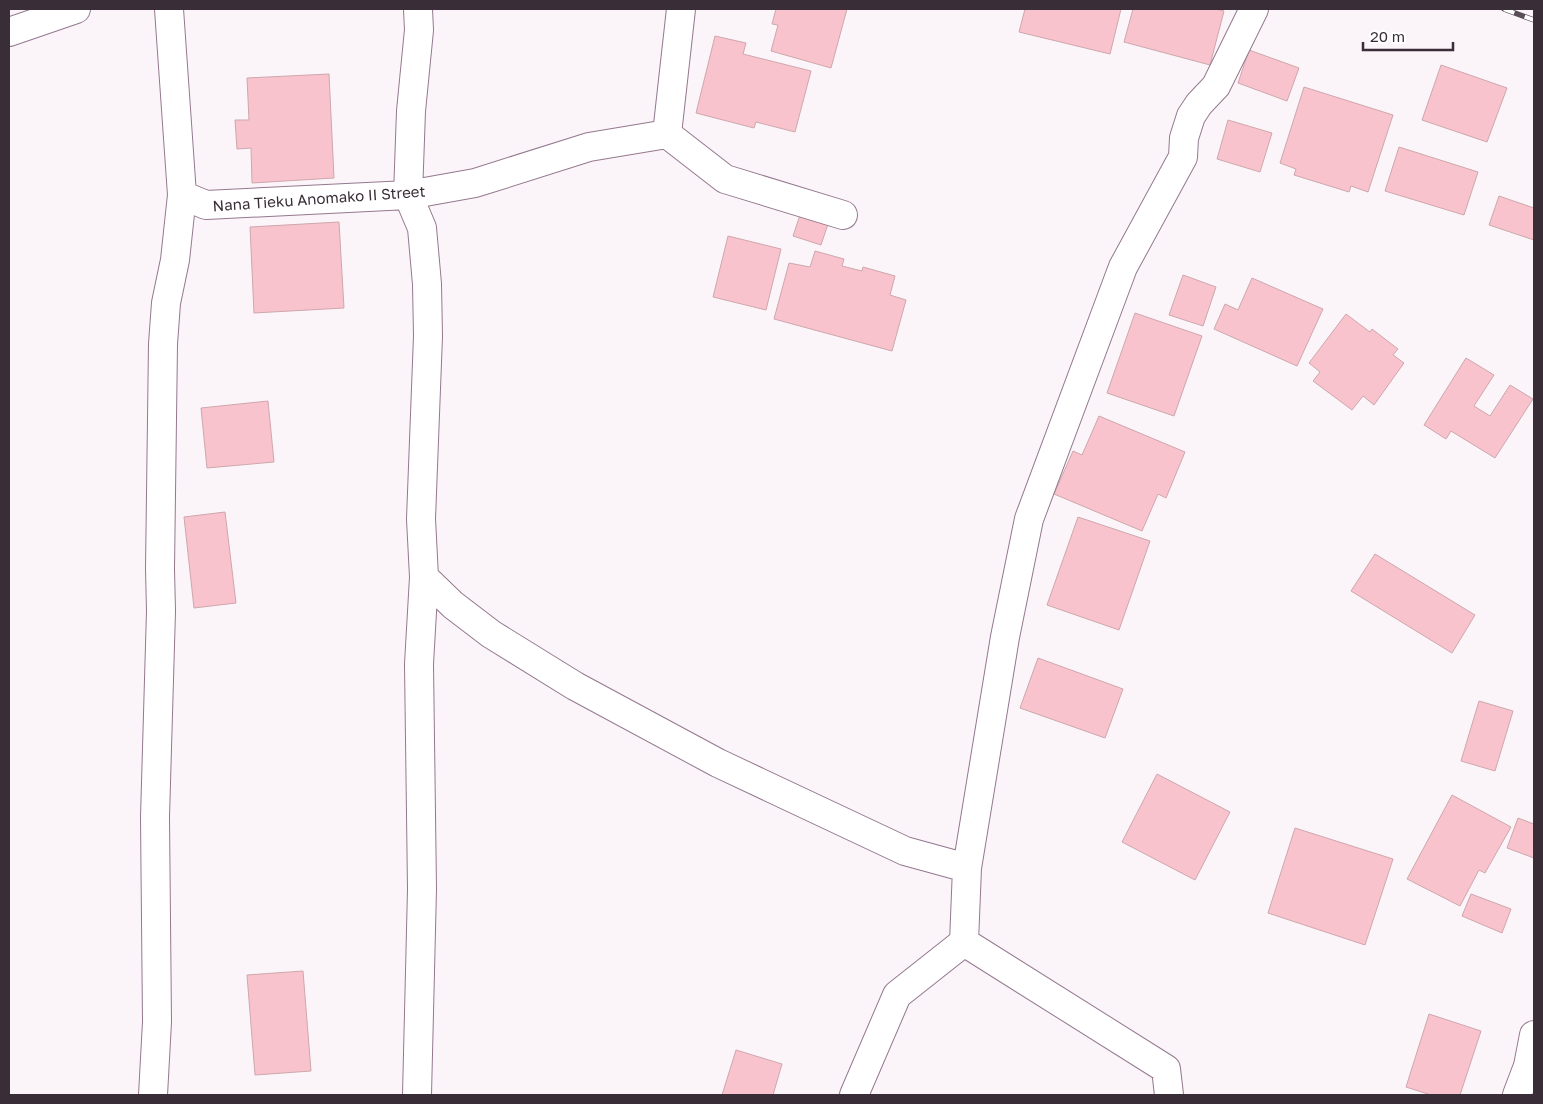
<svg xmlns="http://www.w3.org/2000/svg" width="1543" height="1104" viewBox="0 0 1543 1104" font-family="'Golos Text',sans-serif">
<rect width="100%" height="100%" fill="#fbf5fa"/>
<path fill="#f8c3cc" stroke="#cea7ad" d="M 776,9 L 847,9 L 831,68 L 771,51 L 778,25 L 772,24 Z
M 1025,9 L 1121,9 L 1110,54 L 1019,32 Z
M 1133,9 L 1216,9 L 1224,11 L 1210,65 L 1124,42 Z
M 715,36 L 746,43 L 743,54 L 811,71 L 795,132 L 756,122 L 754,128 L 696,113 Z
M 1249,50 L 1299,68 L 1287,101 L 1238,83 Z
M 1441,65 L 1507,88 L 1487,142 L 1422,120 Z
M 329,74 L 334,178 L 252,183 L 251,148 L 237,149 L 235,120 L 249,120 L 247,78 Z
M 1304,87 L 1393,115 L 1368,192 L 1351,186 L 1349,192 L 1294,175 L 1296,169 L 1280,163 Z
M 1228,120 L 1272,133 L 1260,172 L 1217,159 Z
M 1399,147 L 1478,172 L 1464,215 L 1385,191 Z
M 1499,196 L 1534,208 L 1534,240 L 1489,225 Z
M 801,212 L 829,221 L 821,245 L 793,236 Z
M 339,222 L 344,308 L 254,313 L 250,227 Z
M 728,236 L 781,249 L 766,310 L 713,297 Z
M 815,251 L 844,259 L 842,266 L 862,271 L 863,267 L 895,276 L 890,295 L 906,300 L 892,351 L 774,319 L 789,263 L 810,267 Z
M 1183,275 L 1216,287 L 1203,326 L 1169,315 Z
M 1252,278 L 1323,309 L 1297,366 L 1214,329 L 1225,304 L 1238,310 Z
M 1135,313 L 1202,336 L 1174,416 L 1107,393 Z
M 1346,314 L 1370,332 L 1372,329 L 1398,349 L 1393,355 L 1404,363 L 1374,405 L 1363,396 L 1352,410 L 1313,381 L 1320,372 L 1309,363 Z
M 1466,358 L 1494,375 L 1474,406 L 1490,416 L 1510,385 L 1533,399 L 1495,458 L 1451,431 L 1446,439 L 1424,425 Z
M 268,401 L 274,462 L 207,468 L 201,408 Z
M 1099,416 L 1185,452 L 1166,498 L 1158,494 L 1142,531 L 1054,494 L 1073,451 L 1082,455 Z
M 225,512 L 236,603 L 194,608 L 184,517 Z
M 1078,517 L 1150,541 L 1119,630 L 1047,605 Z
M 1375,554 L 1475,615 L 1452,653 L 1351,591 Z
M 1038,658 L 1123,689 L 1105,738 L 1020,708 Z
M 1479,701 L 1513,711 L 1495,771 L 1461,761 Z
M 1157,774 L 1230,812 L 1195,880 L 1122,842 Z
M 1452,795 L 1511,827 L 1485,873 L 1479,870 L 1460,906 L 1407,879 Z
M 1518,818 L 1534,824 L 1534,858 L 1507,848 Z
M 1295,828 L 1393,859 L 1365,945 L 1268,913 Z
M 1471,894 L 1511,909 L 1502,933 L 1462,916 Z
M 303,971 L 311,1071 L 255,1075 L 247,975 Z
M 1429,1014 L 1481,1031 L 1460,1095 L 1431,1095 L 1406,1087 Z
M 736,1050 L 782,1064 L 773,1095 L 722,1095 Z"/>
<g fill="none" stroke-linecap="round" stroke-linejoin="round">
<defs>
<path id="minor" d="M 169,9 L 182,195 L 206,205 L 408,195 L 475,183 L 589,147 L 667,134
M 681,9 L 667,134 L 725,179 L 843,215
M 9,32 L 76,9
M 424,577 L 453,605 L 491,634 L 575,686 L 718,763 L 905,851 L 967,868
M 964,942 L 967,868 L 1005,637 L 1029,519 L 1123,267 L 1183,157 L 1184,138 L 1191,116 L 1199,104 L 1216,86 L 1254,9
M 964,942 L 1166,1069 L 1169,1095
M 153,1095 L 157,1022 L 155,817 L 161,611 L 160,569 L 163,344 L 166,303 L 175,260 L 182,195
M 417,1095 L 422,889 L 419,664 L 424,577 L 421,519 L 428,336 L 427,284 L 422,228 L 408,195 L 411,111 L 419,30 L 418,9
M 854,1095 L 897,995 L 964,942
M 1517,1095 L 1528,1066 L 1534,1035"/>
</defs>
<use href="#minor" stroke="#94788e" stroke-width="30"/>
<use href="#minor" stroke="#fff" stroke-width="28"/>
<defs>
<path id="rail" d="M 1504,9 L 1534,20"/>
</defs>
<use href="#rail" stroke="#5a4f58" stroke-width="5.5"/>
<use href="#rail" stroke="#fff" stroke-width="4" stroke-dasharray="11" stroke-linecap="butt"/>
</g>
<g text-anchor="middle" dominant-baseline="central" stroke-width="4.5" stroke-linejoin="round" paint-order="stroke">
<g font-size="15" fill="#392d37" stroke="#fff">
<text transform="translate(319 198) rotate(-4)">Nana Tieku Anomako II Street</text>
</g>
</g>
<rect width="1543" height="1104" fill="none" stroke="#392d37" stroke-width="20"/>
<path d="M1363 42v8h90v-8" fill="none" stroke="#392d37" stroke-width="2.5"/>
<text x="1370" y="42" font-size="15" fill="#392d37" stroke="#ffffff" stroke-width="4" paint-order="stroke">20 m</text>
</svg>
